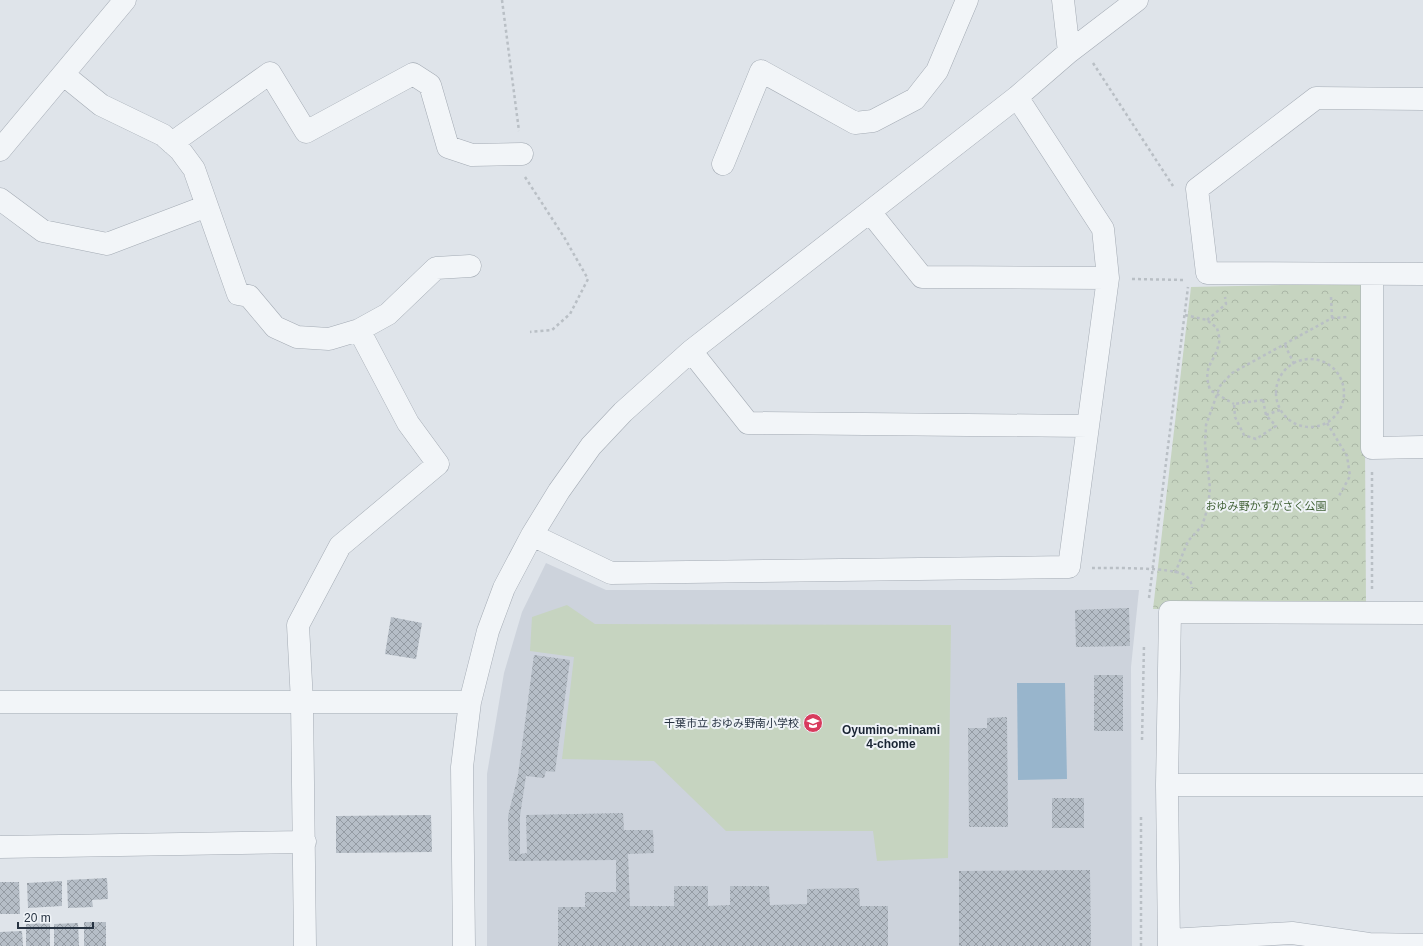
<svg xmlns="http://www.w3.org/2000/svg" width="1423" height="946" viewBox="0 0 1423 946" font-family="Helvetica,'Noto Sans JP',sans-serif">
<defs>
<pattern id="forest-crowns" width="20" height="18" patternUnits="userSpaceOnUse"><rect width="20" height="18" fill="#c6d4c0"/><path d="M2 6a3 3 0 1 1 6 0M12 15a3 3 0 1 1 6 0" fill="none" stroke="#aab6a6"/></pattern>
<pattern id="building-cross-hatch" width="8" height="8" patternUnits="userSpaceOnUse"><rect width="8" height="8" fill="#b6bec7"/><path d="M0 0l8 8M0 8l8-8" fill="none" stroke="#949ba3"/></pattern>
</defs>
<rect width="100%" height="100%" fill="#dfe4ea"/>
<path fill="#cdd3dc" d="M 546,563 L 606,590 L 1139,590 L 1131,667 L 1132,946 L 487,946 L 487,774 L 504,673 L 522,612 Z"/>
<path fill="url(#forest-crowns)" d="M 1364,283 L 1366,604 L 1153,609 L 1191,287 Z"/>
<path fill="#c6d4c0" d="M 567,605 L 595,624 L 951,625 L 948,858 L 877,861 L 873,831 L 726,831 L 654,761 L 562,759 L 574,657 L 530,651 L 532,617 Z"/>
<path fill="#98b5cc" d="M 1017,683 L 1065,683 L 1067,779 L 1018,780 Z"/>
<path fill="url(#building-cross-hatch)" d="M 1129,608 L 1130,646 L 1076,647 L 1075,610 Z
M 391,617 L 422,623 L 416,659 L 385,654 Z
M 534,655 L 570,660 L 555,772 L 546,771 L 544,778 L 526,776 L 520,816 L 520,854 L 527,853 L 526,815 L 623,813 L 624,830 L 653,830 L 654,853 L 628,854 L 630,906 L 674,906 L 674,886 L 708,886 L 708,906 L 730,905 L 730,886 L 769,886 L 770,905 L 807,904 L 807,889 L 859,888 L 860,906 L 888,906 L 888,946 L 558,946 L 558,907 L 585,907 L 585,892 L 616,892 L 616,860 L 509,861 L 508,816 L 518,775 Z
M 1094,675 L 1123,675 L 1123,731 L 1094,731 Z
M 1007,717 L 1008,827 L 969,827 L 968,728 L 987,728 L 987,718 Z
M 1052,798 L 1084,798 L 1084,828 L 1052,828 Z
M 431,815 L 432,852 L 336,853 L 336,816 Z
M 1090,870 L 1091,946 L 959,946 L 959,871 Z
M 107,878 L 108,899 L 92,900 L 93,907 L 68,908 L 67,880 Z
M 62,881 L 62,906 L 28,908 L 27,883 Z
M 0,882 L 19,882 L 20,914 L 0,914 Z
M 84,922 L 106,922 L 106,946 L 84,946 Z
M 50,923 L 50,946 L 26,946 L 26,924 Z
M 78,923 L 79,946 L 54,946 L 54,924 Z
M 22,931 L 23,946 L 0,946 L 0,932 Z"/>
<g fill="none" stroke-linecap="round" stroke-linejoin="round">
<defs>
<path id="minor" d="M 1063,0 L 1069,52
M 64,75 L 101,105 L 163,135 L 180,150 L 194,169 L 238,294 L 249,296 L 275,327 L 297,337 L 329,339 L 359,330
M 1423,99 L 1316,98 L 1197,189 L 1207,273 L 1423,274
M 172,143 L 270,73 L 306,132 L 413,74 L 430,85 L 448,147 L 472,155 L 522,154
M 0,150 L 125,0
M 723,164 L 761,71 L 855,123 L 873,121 L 915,99 L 937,71 L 967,0
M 0,199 L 43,231 L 107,244 L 207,206
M 870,212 L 922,277 L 1108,278
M 1372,274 L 1372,448 L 1423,447
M 691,351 L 748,423 L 1088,426
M 532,535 L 611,573 L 1069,567 L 1108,278 L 1103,229 L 1017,97
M 0,702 L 470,702
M 1167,785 L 1423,785
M 0,847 L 305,842
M 1169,940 L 1292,933 L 1369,944 L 1423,945
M 305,946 L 302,702 L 298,625 L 340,546 L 438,464 L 408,423 L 359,330 L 388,314 L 436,268 L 470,266
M 464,946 L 462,767 L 470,702 L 488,631 L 504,588 L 532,535 L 559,491 L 591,446 L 623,412 L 691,351 L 1017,97 L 1069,52 L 1137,0
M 1169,946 L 1167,785 L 1170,612 L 1423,613"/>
</defs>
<use href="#minor" stroke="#a4abb4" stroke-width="23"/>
<path stroke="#b9bfc5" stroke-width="2.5" stroke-dasharray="3 3" stroke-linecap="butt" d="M 502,0 L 519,131
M 1093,63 L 1173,186
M 525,177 L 564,237 L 588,279 L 570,314 L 552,330 L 530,332
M 1132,279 L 1185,280
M 1331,297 L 1332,318
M 1185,315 L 1207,320 L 1217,328 C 1218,332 1220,338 1219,343 C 1214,365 1202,365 1210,390 L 1234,404
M 1207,320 L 1226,304 L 1225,297
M 1285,345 L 1294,364
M1276 393a34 34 0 1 1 68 0a34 34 0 1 1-68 0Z
M 1263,400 L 1266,415 L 1276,426 L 1256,439 L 1244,435 L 1235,417 L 1234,404 Z
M 1266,415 L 1280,410
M 1327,423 L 1347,456 L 1350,476 L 1339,496
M 1092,568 C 1110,568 1172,567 1185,575 C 1189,578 1192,583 1192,588
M 1175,573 L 1188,541 L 1202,526 L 1208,507 L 1210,488 L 1205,444 L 1206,425 L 1220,386 L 1232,373 L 1332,318 L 1349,317
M 1372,589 L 1372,472
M 1149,598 L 1188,287
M 1142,740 L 1144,645
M 1141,946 L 1141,817"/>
<use href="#minor" stroke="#f2f5f8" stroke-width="22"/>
</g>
<defs>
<symbol id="school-disc" viewBox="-11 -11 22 22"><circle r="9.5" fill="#d83b5d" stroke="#eff3f7"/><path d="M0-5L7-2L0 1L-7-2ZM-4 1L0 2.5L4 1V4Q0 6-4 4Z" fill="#fff"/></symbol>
</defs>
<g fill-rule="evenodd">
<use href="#school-disc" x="802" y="712" width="22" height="22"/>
</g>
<g text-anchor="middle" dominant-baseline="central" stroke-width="4" stroke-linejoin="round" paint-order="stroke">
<g font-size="11" fill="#3e5f33" stroke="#eff3f7">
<text x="1266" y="506">おゆみ野かすがさく公園</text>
</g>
<g font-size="11" fill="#273342" stroke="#eff3f7" text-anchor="end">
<text x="799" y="723">千葉市立 おゆみ野南小学校</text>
</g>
<g font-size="12" font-weight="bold" fill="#192433" stroke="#eff3f7">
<text x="891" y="730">Oyumino-minami<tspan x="891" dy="14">4-chome</tspan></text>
</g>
</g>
<path d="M18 922v6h75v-6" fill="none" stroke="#273342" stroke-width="2"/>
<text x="24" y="922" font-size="12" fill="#273342" stroke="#eff3f7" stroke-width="3" paint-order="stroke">20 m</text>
</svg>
